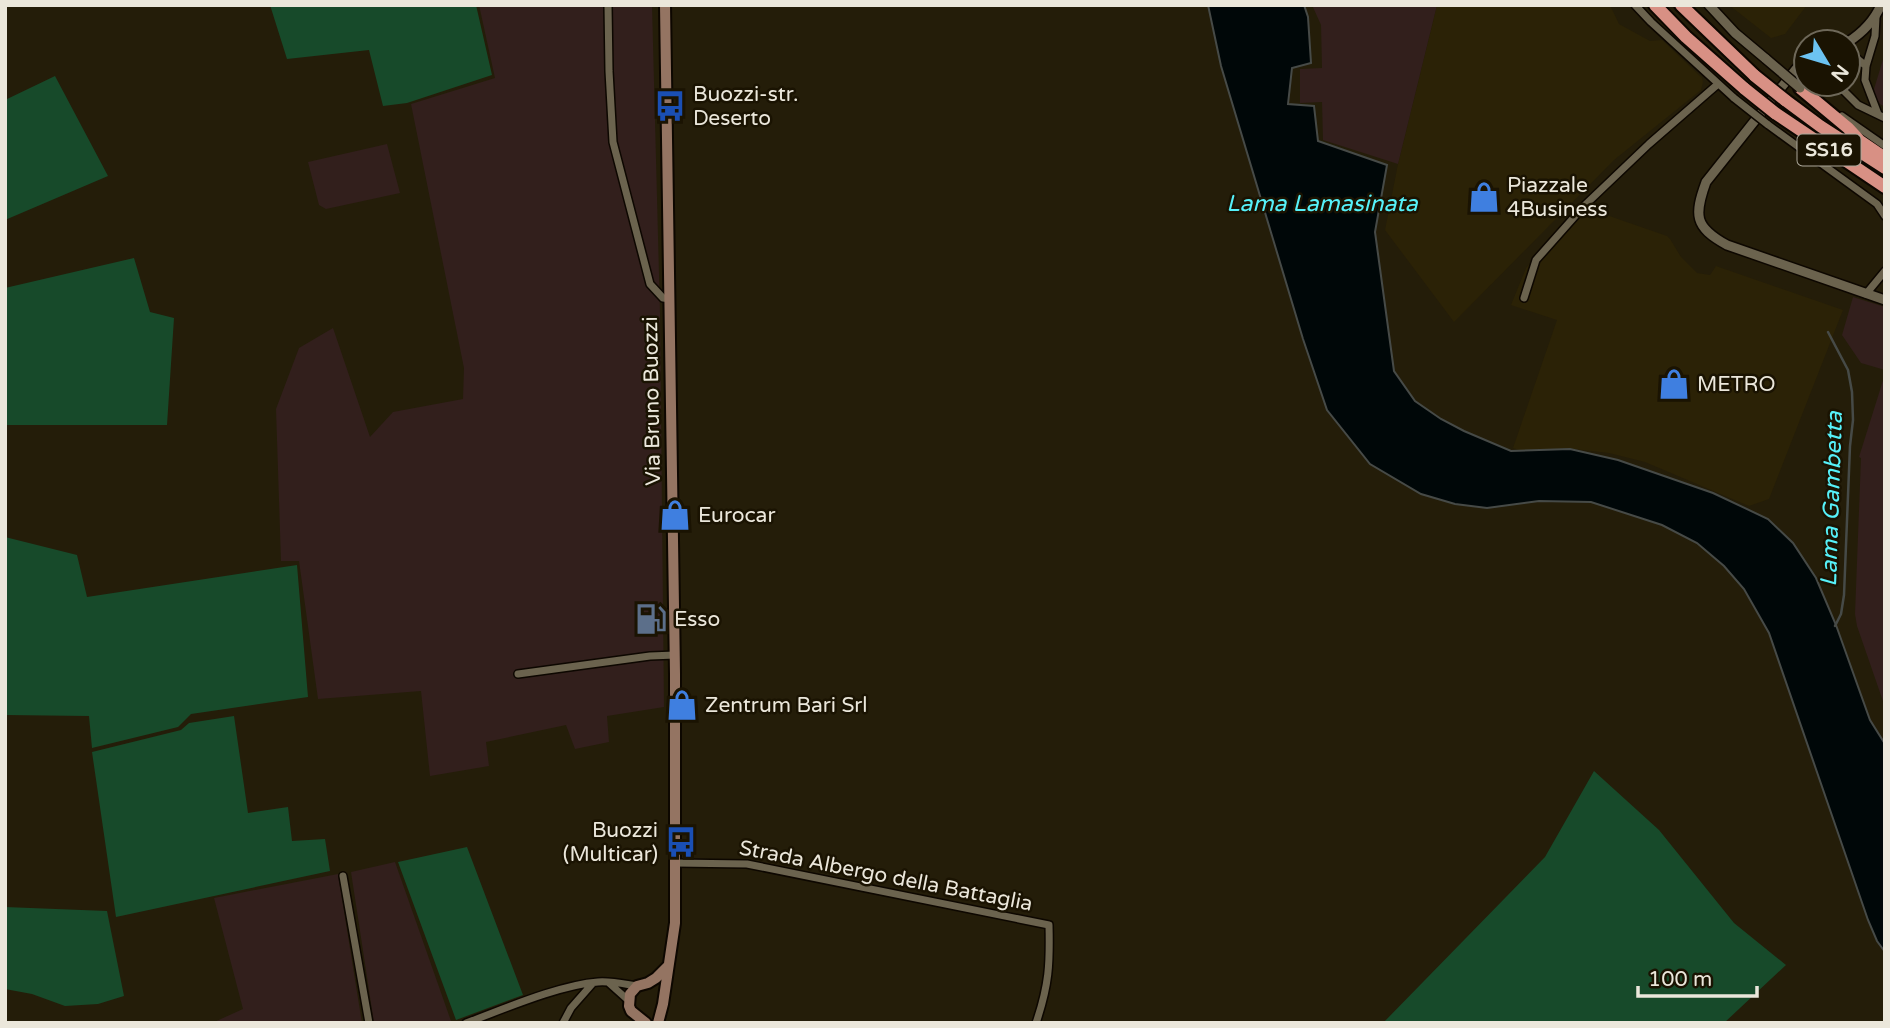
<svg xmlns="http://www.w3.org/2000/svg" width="1890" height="1028" viewBox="0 0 1890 1028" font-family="'Varela Round',sans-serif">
<rect width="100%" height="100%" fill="#241d09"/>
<path fill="#2b2206" d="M 1437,5 L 1610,5 L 1619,24 L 1650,41 L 1662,40 L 1702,78 L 1703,82 L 1701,90 L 1614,160 L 1454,322 L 1385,230 L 1398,164 Z
M 1729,5 L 1807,5 L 1785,34 L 1771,38 Z
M 1583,204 L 1592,210 L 1667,236 L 1670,239 L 1681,257 L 1697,273 L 1710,275 L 1716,266 L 1843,310 L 1769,499 L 1749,506 L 1645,462 L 1609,453 L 1574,449 L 1522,451 L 1513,448 L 1557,320 L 1511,305 L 1526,268 Z"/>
<path fill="#321f1c" d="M 479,5 L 652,5 L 660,313 L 664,707 L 607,716 L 609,742 L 575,749 L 566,725 L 486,742 L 489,766 L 430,776 L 421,691 L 318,699 L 299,561 L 281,561 L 276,409 L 299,348 L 333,328 L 370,437 L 393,412 L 463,399 L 464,368 L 411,104 L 495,78 Z
M 1312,5 L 1437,5 L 1398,164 L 1323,140 L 1322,102 L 1300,103 L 1300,69 L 1322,68 L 1321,25 Z
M 1885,53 L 1885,107 L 1880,104 L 1875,97 L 1874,89 Z
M 387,144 L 400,193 L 326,209 L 319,205 L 308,162 Z
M 1853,297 L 1885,307 L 1885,370 L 1861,363 L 1842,335 Z
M 1885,374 L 1885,707 L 1857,626 L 1855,614 L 1861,458 L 1859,457 Z
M 395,862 L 451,1021 L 445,1023 L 374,1023 L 351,872 Z
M 338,874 L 362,1023 L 212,1023 L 243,1009 L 214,898 Z"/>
<path fill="#174a2a" d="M 270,5 L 476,5 L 492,75 L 407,103 L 383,106 L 369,50 L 287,59 Z
M 55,76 L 108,176 L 5,220 L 5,100 Z
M 134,258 L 150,312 L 174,318 L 167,425 L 5,425 L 5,288 Z
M 5,537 L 77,555 L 87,597 L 297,565 L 308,697 L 191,714 L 178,727 L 92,748 L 89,716 L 5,715 Z
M 234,716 L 248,813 L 288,807 L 292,841 L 325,839 L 330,871 L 116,917 L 92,752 L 181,730 L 189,723 Z
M 1594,771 L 1659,830 L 1734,923 L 1786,965 L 1724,1023 L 1383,1023 L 1545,857 Z
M 467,847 L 523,995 L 456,1020 L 398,862 Z
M 5,907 L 107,911 L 124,996 L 98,1004 L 65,1006 L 32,994 L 5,989 Z"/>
<path fill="#000708" stroke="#464a47" stroke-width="2" d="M 1208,5 L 1304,5 L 1308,17 L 1311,63 L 1292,68 L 1288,104 L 1314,106 L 1318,141 L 1387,165 L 1375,232 L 1394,371 L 1415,401 L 1441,419 L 1464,431 L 1511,451 L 1570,449 L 1618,460 L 1713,493 L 1768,519 L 1793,543 L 1816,578 L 1836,625 L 1870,720 L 1885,744 L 1885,952 L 1877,941 L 1868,920 L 1769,633 L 1744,589 L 1724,566 L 1697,543 L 1662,525 L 1591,502 L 1539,501 L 1487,508 L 1455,504 L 1421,494 L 1370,464 L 1327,410 L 1303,339 L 1221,66 Z"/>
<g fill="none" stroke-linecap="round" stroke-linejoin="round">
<path stroke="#464a47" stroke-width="2.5" d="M 1828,332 L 1848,370 L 1852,392 L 1853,420 L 1850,446 L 1844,595 L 1841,614 L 1835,626"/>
<defs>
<path id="minor" d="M 608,5 L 609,71 L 613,142 L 650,284 L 663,298 L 670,299
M 1635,5 L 1651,22 L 1734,98
M 1876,17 L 1875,36 L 1866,66 L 1865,80 L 1878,114
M 1848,51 L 1866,66
M 1837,84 L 1858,105 L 1885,118
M 1842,116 L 1885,146
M 1767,124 L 1877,204 L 1885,216
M 1866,294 L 1885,271
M 1524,298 L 1536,260 L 1584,206 L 1649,144 L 1718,84
M 518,674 L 650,656 L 675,655
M 675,863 L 747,864 L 1049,925 C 1050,964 1049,985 1036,1023
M 343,876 L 369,1023
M 609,983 L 628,1000
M 466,1023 C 504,1009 559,985 598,982 C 611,981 624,984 637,986
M 563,1023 L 571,1008 L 593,983"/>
<path id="tertiary" d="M 1709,5 L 1735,33 L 1766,59
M 1848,42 C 1862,33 1874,21 1881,5
M 1806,63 L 1796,69 L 1706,182 C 1694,215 1694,227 1727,245 L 1885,300"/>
<path id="secondary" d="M 646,1023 L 631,1011 L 629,1006 L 630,994 L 637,986 L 648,983 L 656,978 L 668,966
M 658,1023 L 663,1004 L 675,923 L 675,674 L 665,5"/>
<path id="trunk" d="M 1655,5 L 1686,37 L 1745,89
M 1681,5 L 1755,76
M 1800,88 L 1848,128 L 1860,141 L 1885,158
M 1785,100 L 1820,126 L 1885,168
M 1775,113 L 1885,187"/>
</defs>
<use href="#minor" stroke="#0d0700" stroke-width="10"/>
<use href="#tertiary" stroke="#0d0700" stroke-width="12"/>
<use href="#secondary" stroke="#0d0700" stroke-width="14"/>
<use href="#trunk" stroke="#0d0700" stroke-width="16"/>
<use href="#minor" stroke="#6b634e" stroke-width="7"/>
<use href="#tertiary" stroke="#6b634e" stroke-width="9"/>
<use href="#secondary" stroke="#947462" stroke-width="10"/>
<use href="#trunk" stroke="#d89084" stroke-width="12"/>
<defs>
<path id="minor-bridge" d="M 1734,98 L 1767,124"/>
<path id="tertiary-bridge" d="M 1766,59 L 1800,88"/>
<path id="trunk-bridge" d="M 1755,76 L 1785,100
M 1745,89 L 1775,113"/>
</defs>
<use href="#minor-bridge" stroke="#0d0700" stroke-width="10" stroke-linecap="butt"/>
<use href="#tertiary-bridge" stroke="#0d0700" stroke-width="12" stroke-linecap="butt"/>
<use href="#trunk-bridge" stroke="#0d0700" stroke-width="16" stroke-linecap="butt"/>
<use href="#minor-bridge" stroke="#6b634e" stroke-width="7"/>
<use href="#tertiary-bridge" stroke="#6b634e" stroke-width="9"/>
<use href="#trunk-bridge" stroke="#d89084" stroke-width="12"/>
</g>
<defs>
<symbol id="bus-bare" viewBox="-9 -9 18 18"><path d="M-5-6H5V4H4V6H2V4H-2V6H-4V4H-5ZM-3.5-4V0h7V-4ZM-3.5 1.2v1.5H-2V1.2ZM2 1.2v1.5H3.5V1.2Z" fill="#1a4fb4" stroke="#1a1302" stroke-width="2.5" paint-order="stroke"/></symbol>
<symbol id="shop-bare" viewBox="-9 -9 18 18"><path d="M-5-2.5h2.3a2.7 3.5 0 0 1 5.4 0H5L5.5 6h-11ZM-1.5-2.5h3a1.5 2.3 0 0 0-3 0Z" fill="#3f7fe0" stroke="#1a1302" stroke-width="2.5" paint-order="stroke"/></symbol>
<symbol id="fuel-bare" viewBox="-9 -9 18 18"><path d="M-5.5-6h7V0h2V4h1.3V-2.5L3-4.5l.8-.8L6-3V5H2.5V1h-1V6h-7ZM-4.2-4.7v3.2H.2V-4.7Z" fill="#5c6f8a" stroke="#1a1302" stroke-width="2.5" paint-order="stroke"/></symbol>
</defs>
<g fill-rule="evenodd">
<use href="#bus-bare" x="648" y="84" width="44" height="44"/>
<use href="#shop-bare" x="1462" y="175" width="44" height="44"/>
<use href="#shop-bare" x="1652" y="362" width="44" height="44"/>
<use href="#shop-bare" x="653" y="493" width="44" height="44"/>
<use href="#fuel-bare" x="629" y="597" width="44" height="44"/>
<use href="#shop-bare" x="660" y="683" width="44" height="44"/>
<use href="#bus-bare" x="659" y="820" width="44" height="44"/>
</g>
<g text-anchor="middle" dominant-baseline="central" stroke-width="5" stroke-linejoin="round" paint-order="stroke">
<rect fill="#1a1302" stroke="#aca79a" stroke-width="2" x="1797.5" y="134.5" width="63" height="31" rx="5"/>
<g font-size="19" font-weight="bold" fill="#ebe7db">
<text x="1829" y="150">SS16</text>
</g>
<g font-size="21" fill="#ebe7db" stroke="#1a1302" text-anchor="start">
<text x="693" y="94">Buozzi-str.<tspan x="693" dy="24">Deserto</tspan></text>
<text x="1507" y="185">Piazzale<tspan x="1507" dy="24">4Business</tspan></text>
<text x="1697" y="384">METRO</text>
<text x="698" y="515">Eurocar</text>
<text x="674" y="619">Esso</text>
<text x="705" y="705">Zentrum Bari Srl</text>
<text x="658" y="830" text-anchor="end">Buozzi<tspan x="658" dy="24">(Multicar)</tspan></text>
</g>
<g font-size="21" fill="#ebe7db" stroke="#1a1302">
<text transform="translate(652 401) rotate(-91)">Via Bruno Buozzi</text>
<text transform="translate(886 876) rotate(11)">Strada Albergo della Battaglia</text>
</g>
<g font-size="23" font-style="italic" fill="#56f1f9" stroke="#1a1302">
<text x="1322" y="204">Lama Lamasinata</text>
<text transform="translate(1832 499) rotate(-88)">Lama Gambetta</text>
</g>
</g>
<rect width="1890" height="1028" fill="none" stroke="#ebe7db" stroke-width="14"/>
<g transform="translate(1827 63) rotate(128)"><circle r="33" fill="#1a1302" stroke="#6e6859" stroke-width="2"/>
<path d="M0-5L12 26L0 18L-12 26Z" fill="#6cc3f2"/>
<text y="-10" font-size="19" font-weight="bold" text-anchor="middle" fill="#ebe7db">N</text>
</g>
<path d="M1638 986v10h119v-10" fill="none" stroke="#ebe7db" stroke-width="3.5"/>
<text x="1648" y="986" font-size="21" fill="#ebe7db" stroke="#1a1302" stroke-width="5" paint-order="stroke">100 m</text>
</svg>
